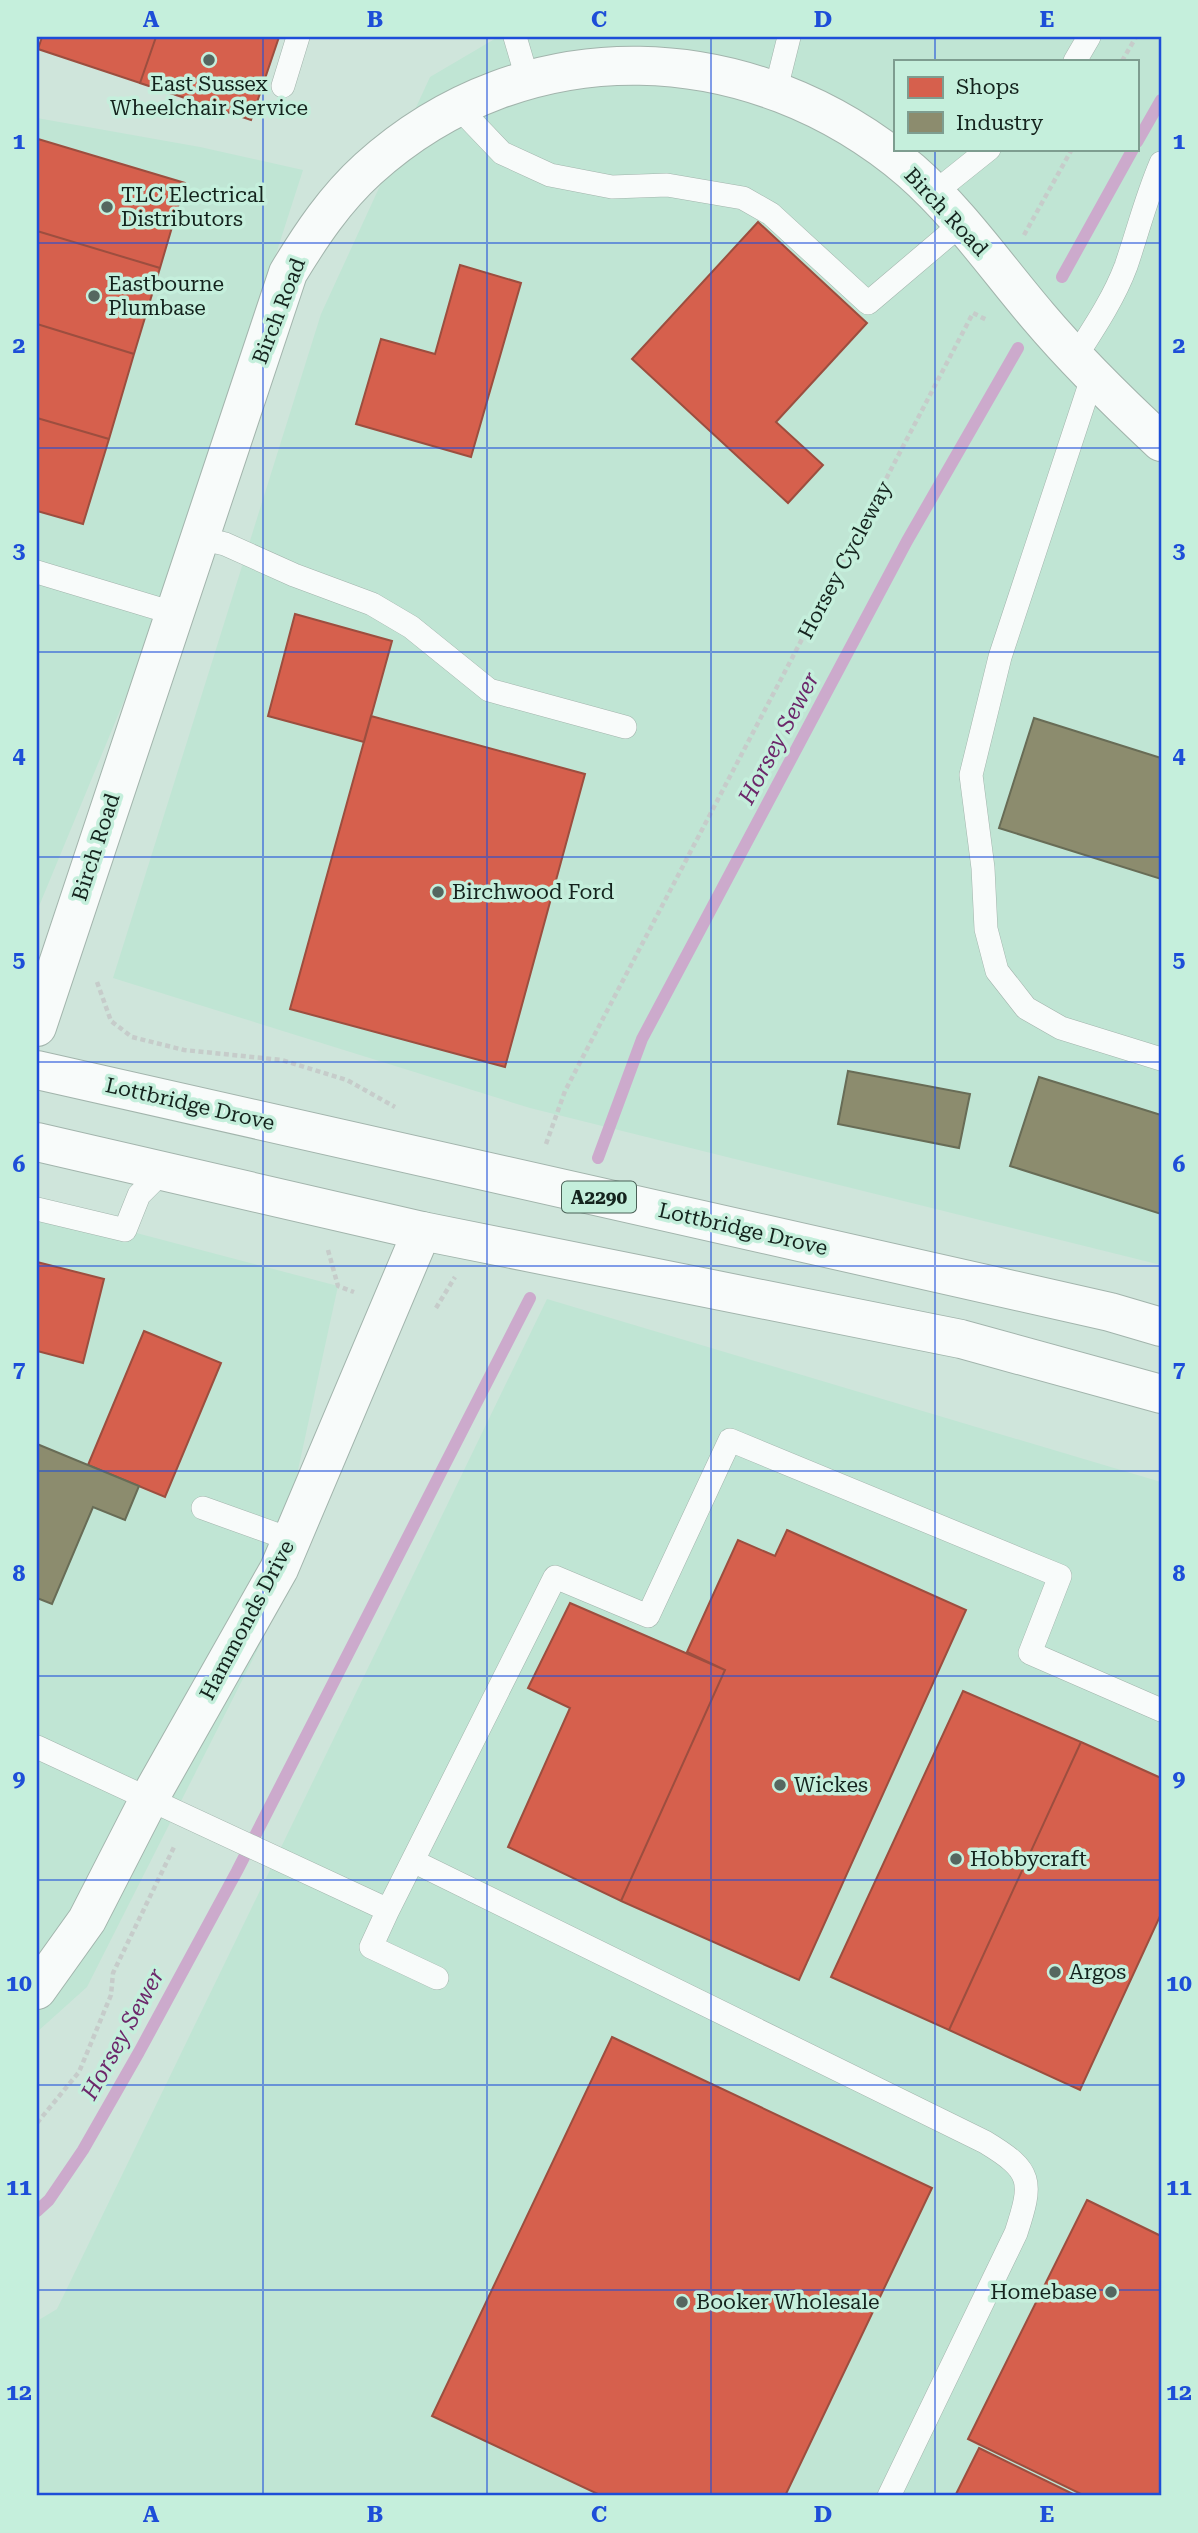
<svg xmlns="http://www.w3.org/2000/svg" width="1198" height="2533" viewBox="0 0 1198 2533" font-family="'Roboto Serif',serif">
<rect width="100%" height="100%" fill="#cfe5db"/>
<path fill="#c0e5d4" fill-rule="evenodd" d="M 498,37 L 1161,37 L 1161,1265 L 530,1108 L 113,978 L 321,314 L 430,77 ZM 895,61 L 1137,61 L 1137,149 L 895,149 Z
M 37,118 L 200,147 L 303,170 L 162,609 L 37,911 Z
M 37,1203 L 125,1230 L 338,1286 L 260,1645 L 87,1987 L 37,2032 Z
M 547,1299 L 1161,1482 L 1161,2496 L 37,2496 L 37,2321 L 57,2309 Z"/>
<path fill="#d6604d" stroke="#9c4e3f" stroke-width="2" d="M 42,37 L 156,37 L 140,83 L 38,49 Z
M 156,37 L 279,37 L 251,120 L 140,83 Z
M 38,139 L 185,183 L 160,268 L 37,231 Z
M 758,222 L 867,323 L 776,422 L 823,465 L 788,503 L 632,359 Z
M 37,231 L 160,268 L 134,354 L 37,324 Z
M 460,265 L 521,283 L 471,457 L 356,424 L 381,339 L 435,354 Z
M 37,324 L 134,354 L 109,439 L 37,418 Z
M 37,418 L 109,439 L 83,524 L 37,511 Z
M 295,614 L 392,641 L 364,742 L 268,716 Z
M 371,716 L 585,774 L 505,1067 L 290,1009 Z
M 37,1262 L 104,1279 L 83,1363 L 37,1351 Z
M 144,1331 L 221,1363 L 165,1497 L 88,1465 Z
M 787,1530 L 966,1610 L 799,1980 L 621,1901 L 725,1670 L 687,1652 L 738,1540 L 775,1556 Z
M 570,1603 L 725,1670 L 621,1901 L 508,1847 L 570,1708 L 528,1688 Z
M 963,1691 L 1081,1742 L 949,2030 L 831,1977 Z
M 1081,1742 L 1161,1778 L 1161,1914 L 1080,2090 L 949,2030 Z
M 612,2037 L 932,2188 L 785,2496 L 602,2496 L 432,2416 Z
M 1087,2200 L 1161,2236 L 1161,2496 L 1085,2496 L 968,2439 Z
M 979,2448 L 1077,2496 L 955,2496 Z"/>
<path fill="#8c8c6e" stroke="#686c56" stroke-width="2" d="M 1034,718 L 1161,758 L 1161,879 L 999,828 Z
M 848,1071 L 970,1094 L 959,1148 L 838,1124 Z
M 1039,1077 L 1161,1115 L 1161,1214 L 1010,1166 Z
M 37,1444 L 139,1486 L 125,1520 L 93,1507 L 52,1604 L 37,1598 Z"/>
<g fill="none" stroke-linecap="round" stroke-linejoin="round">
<path stroke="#cac" stroke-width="12" d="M 1137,142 L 1161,100
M 1062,277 L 1133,149
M 598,1158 L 642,1039 L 907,541 L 1018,348
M 37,2211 L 49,2200 L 83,2150 L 139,2052 L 237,1871 L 530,1298"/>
<defs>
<path id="lane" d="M 515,37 L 528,81
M 1075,61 L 1089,37
M 283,86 L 298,37
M 776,89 L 789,37
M 459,108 L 502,153 L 550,175 L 612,187 L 667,185 L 743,198 L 771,214 L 868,303 L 960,225
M 934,193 L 989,149
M 1076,356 C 1094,328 1114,298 1126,266 C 1138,231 1146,198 1161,163
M 1093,375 L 1000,657 L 971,775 L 983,868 L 986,929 L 997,971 L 1026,1008 L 1061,1028 L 1161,1059
M 200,538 L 225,544 L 294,575 L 372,604 L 411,627 L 489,690 L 625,727
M 37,572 L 173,613
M 37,1209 L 125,1230 L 139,1195 L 162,1172
M 203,1508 L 292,1540
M 37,1747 L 388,1910 L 555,1577 L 648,1616 L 730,1440 L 1060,1576 L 1030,1653 L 1161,1710
M 413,1861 L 985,2142 C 1033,2171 1033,2181 1016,2233 L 889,2496
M 388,1910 L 371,1947 L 437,1978"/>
<path id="street" d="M 37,1027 L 288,273 C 311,235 335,199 368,169 C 526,26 753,36 911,171 C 959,213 997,268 1038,316 C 1076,361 1118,402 1161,442
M 37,1990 L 87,1920 L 149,1799 L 279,1569 L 422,1231"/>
<path id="primary" d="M 37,1070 L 1110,1312 L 1161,1327
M 37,1142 L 422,1231 L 961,1339 L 1161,1394"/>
</defs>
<use href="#lane" stroke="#a2b4ac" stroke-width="24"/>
<use href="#street" stroke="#a2b4ac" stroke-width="40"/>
<use href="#primary" stroke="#a2b4ac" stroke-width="40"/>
<path stroke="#c6ccca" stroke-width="4.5" stroke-dasharray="5 3.5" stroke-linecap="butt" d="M 1122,61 L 1136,37
M 1024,235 L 1072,149
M 97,982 L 111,1021 L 132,1037 L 184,1050 L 282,1060 L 347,1080 L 395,1107
M 546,1144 L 565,1091 L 973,313 L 987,320
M 328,1250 L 338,1286 L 354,1292
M 436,1308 L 455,1277
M 37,2123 L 79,2072 L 111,1995 L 113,1973 L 175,1845"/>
<use href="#lane" stroke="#f8fbfa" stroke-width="23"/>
<use href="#street" stroke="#f8fbfa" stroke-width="38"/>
<use href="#primary" stroke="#f8fbfa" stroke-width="38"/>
</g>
<path fill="none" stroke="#1d4ed8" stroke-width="2" stroke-opacity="0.55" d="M 263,37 L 263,2496M 487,37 L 487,2496M 711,37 L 711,2496M 935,37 L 935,61M 935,149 L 935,2496M 37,243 L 1161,243M 37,448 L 1161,448M 37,652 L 1161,652M 37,857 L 1161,857M 37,1062 L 1161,1062M 37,1266 L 1161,1266M 37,1471 L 1161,1471M 37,1676 L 1161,1676M 37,1880 L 1161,1880M 37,2085 L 1161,2085M 37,2290 L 1161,2290"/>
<g fill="#556760" stroke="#c5efdc" stroke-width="2.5">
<circle cx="209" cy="60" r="7"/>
<circle cx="107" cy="207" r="7"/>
<circle cx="94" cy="296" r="7"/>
<circle cx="438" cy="892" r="7"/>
<circle cx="780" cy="1785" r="7"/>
<circle cx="956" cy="1859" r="7"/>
<circle cx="1055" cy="1972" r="7"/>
<circle cx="1111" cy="2292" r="7"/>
<circle cx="682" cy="2302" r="7"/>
</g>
<g text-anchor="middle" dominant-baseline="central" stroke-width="7" stroke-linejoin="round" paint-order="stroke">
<rect fill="#c5efdc" stroke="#496056" stroke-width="2" x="562" y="1181.5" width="74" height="31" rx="5"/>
<g font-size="19" font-weight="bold" fill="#14231d">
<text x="599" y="1197">A2290</text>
</g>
<g font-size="21" fill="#14231d" stroke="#c5efdc" text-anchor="start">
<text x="209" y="84" text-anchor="middle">East Sussex<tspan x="209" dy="24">Wheelchair Service</tspan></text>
<text x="121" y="195">TLC Electrical<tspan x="121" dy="24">Distributors</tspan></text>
<text x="108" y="284">Eastbourne<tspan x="108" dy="24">Plumbase</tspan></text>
<text x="452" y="892">Birchwood Ford</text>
<text x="794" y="1785">Wickes</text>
<text x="970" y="1859">Hobbycraft</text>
<text x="1069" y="1972">Argos</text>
<text x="1097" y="2292" text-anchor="end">Homebase</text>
<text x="696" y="2302">Booker Wholesale</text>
</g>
<g font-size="21" fill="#14231d" stroke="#c5efdc">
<text transform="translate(946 212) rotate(47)">Birch Road</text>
<text transform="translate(279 311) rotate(-69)">Birch Road</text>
<text transform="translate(845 560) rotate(-62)">Horsey Cycleway</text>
<text transform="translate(96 847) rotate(-72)">Birch Road</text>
<text transform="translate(190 1104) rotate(13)">Lottbridge Drove</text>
<text transform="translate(743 1229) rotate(13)">Lottbridge Drove</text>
<text transform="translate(247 1620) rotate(-62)">Hammonds Drive</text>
</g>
<g font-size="23" font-style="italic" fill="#6c276a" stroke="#c5efdc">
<text transform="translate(779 738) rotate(-62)">Horsey Sewer</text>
<text transform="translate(123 2034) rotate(-61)">Horsey Sewer</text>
</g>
</g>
<rect width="1198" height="2533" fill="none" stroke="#c5efdc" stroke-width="77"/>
<rect x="894" y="60" width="245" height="91" fill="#c5efdc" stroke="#7e9d90" stroke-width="2"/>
<rect x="908" y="77" width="35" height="21" fill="#d6604d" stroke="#7e9d90" stroke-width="2"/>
<text x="956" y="94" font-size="21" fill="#14231d">Shops</text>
<rect x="908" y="112" width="35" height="21" fill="#8c8c6e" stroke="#7e9d90" stroke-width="2"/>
<text x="956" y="130" font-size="21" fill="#14231d">Industry</text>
<rect x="38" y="38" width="1122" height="2456" fill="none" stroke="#1d4ed8" stroke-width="2.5"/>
<g font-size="23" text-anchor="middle" font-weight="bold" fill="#1d4ed8">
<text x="151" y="27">A</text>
<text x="375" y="27">B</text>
<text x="599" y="27">C</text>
<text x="823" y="27">D</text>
<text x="1047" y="27">E</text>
<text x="19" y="149">1</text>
<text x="1179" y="149">1</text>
<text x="19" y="353">2</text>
<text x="1179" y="353">2</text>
<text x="19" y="558">3</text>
<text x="1179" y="558">3</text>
<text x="19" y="763">4</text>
<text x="1179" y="763">4</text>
<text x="19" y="967">5</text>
<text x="1179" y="967">5</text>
<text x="19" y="1172">6</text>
<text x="1179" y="1172">6</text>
<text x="19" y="1377">7</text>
<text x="1179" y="1377">7</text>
<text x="19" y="1581">8</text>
<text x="1179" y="1581">8</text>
<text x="19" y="1786">9</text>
<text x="1179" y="1786">9</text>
<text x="19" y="1991">10</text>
<text x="1179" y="1991">10</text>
<text x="19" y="2195">11</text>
<text x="1179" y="2195">11</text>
<text x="19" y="2400">12</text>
<text x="1179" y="2400">12</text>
<text x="151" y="2522">A</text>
<text x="375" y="2522">B</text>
<text x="599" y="2522">C</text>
<text x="823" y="2522">D</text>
<text x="1047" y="2522">E</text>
</g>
</svg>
